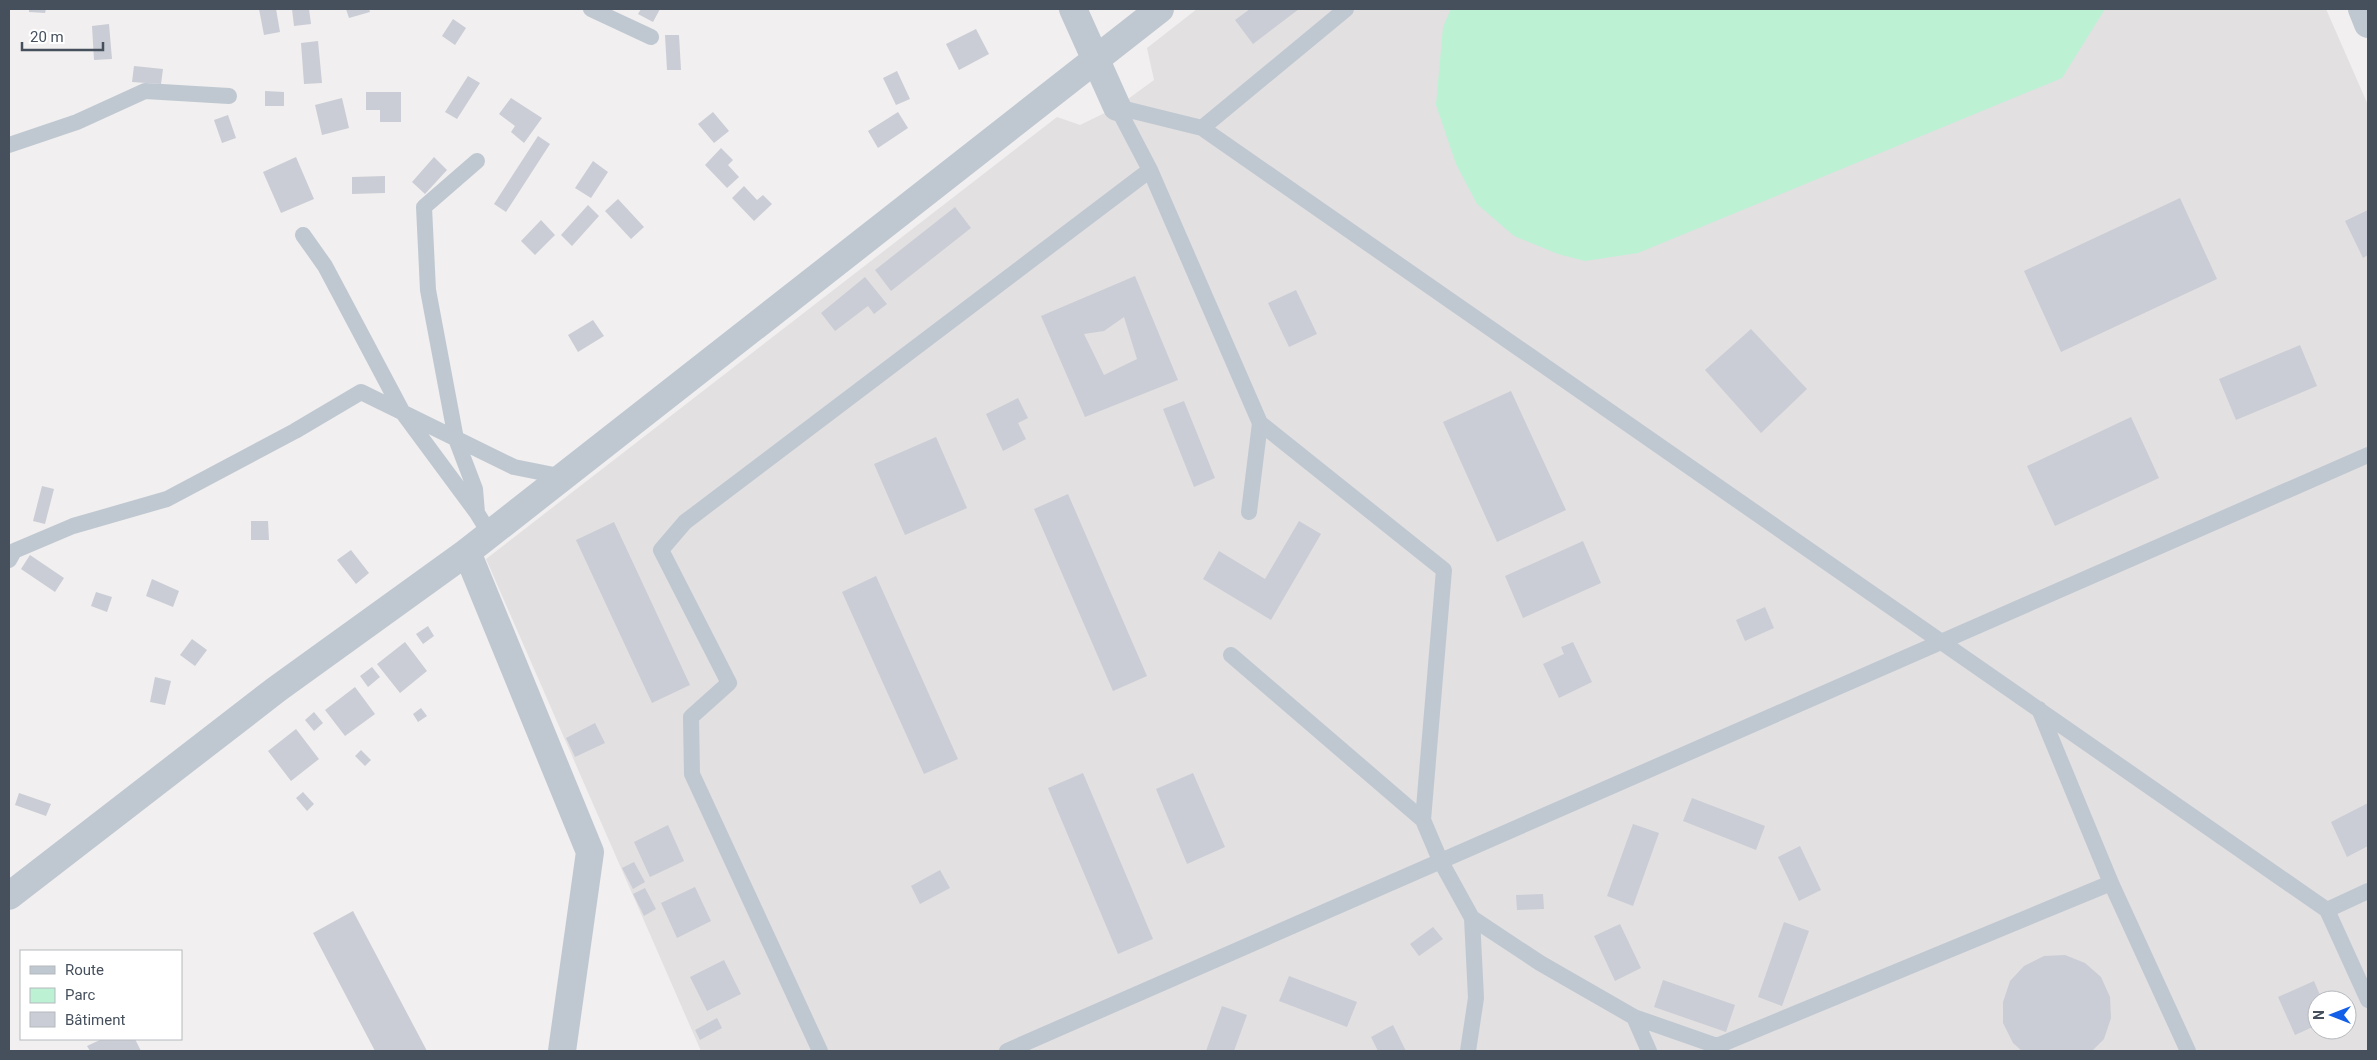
<svg xmlns="http://www.w3.org/2000/svg" width="2377" height="1060" viewBox="0 0 2377 1060" font-family="Roboto,sans-serif">
<rect width="100%" height="100%" fill="#f1efef"/>
<path fill="#e2e0e1" fill-rule="evenodd" d="M 1197,9 L 2326,9 L 2368,105 L 2368,1051 L 701,1051 L 486,559 L 1057,117 L 1080,125 L 1117,107 L 1154,80 L 1147,48 ZM 2317,1000 L 2347,1000 L 2347,1030 L 2317,1030 Z"/>
<path fill="#bcf1d4" d="M 1451,9 L 2105,9 L 2062,78 L 1638,253 L 1585,261 L 1558,254 L 1514,236 L 1477,204 L 1456,164 L 1436,105 L 1443,27 Z"/>
<path fill="#cacdd5" fill-rule="evenodd" d="M 29,9 L 46,9 L 45,13 L 29,12 Z
M 259,9 L 276,9 L 280,32 L 264,35 Z
M 292,9 L 309,9 L 311,24 L 294,26 Z
M 346,9 L 369,9 L 370,12 L 349,18 Z
M 641,9 L 660,9 L 653,22 L 638,14 Z
M 1250,9 L 1299,9 L 1253,44 L 1235,20 Z
M 453,19 L 466,28 L 455,45 L 442,36 Z
M 109,24 L 112,59 L 94,60 L 92,26 Z
M 976,29 L 989,54 L 959,70 L 946,44 Z
M 665,35 L 679,35 L 681,70 L 667,70 Z
M 318,41 L 322,83 L 304,84 L 301,43 Z
M 134,66 L 163,69 L 161,84 L 132,82 Z
M 897,71 L 910,99 L 896,105 L 883,78 Z
M 468,76 L 480,83 L 457,119 L 445,112 Z
M 265,91 L 284,92 L 284,106 L 265,106 Z
M 366,92 L 401,92 L 401,122 L 380,122 L 380,110 L 366,110 Z
M 342,98 L 349,128 L 322,135 L 315,105 Z
M 511,98 L 542,118 L 524,143 L 511,132 L 515,126 L 499,114 Z
M 713,112 L 729,131 L 714,143 L 698,124 Z
M 898,112 L 908,128 L 878,148 L 868,131 Z
M 228,115 L 236,138 L 222,143 L 214,120 Z
M 538,136 L 550,144 L 506,212 L 494,204 Z
M 721,148 L 733,160 L 728,165 L 739,177 L 727,188 L 705,165 Z
M 296,157 L 314,199 L 281,213 L 263,172 Z
M 434,157 L 447,170 L 425,194 L 412,182 Z
M 593,161 L 608,172 L 591,198 L 575,188 Z
M 385,176 L 385,193 L 352,194 L 352,177 Z
M 744,186 L 757,200 L 763,195 L 772,204 L 754,221 L 732,198 Z
M 2180,198 L 2217,279 L 2061,352 L 2024,271 Z
M 618,199 L 644,227 L 631,239 L 605,211 Z
M 588,205 L 599,216 L 572,246 L 561,235 Z
M 955,207 L 971,228 L 891,291 L 875,270 Z
M 2368,210 L 2368,255 L 2363,258 L 2345,221 Z
M 541,220 L 555,235 L 535,255 L 521,241 Z
M 1135,276 L 1178,380 L 1085,417 L 1041,316 ZM 1124,317 L 1137,359 L 1104,375 L 1084,334 L 1104,331 Z
M 865,277 L 887,304 L 874,314 L 868,306 L 835,331 L 821,313 Z
M 1296,290 L 1317,334 L 1289,347 L 1268,303 Z
M 593,320 L 604,336 L 578,352 L 568,335 Z
M 1751,329 L 1807,389 L 1761,433 L 1705,370 Z
M 2300,345 L 2317,386 L 2236,420 L 2219,379 Z
M 1511,391 L 1566,510 L 1497,542 L 1443,422 Z
M 1018,398 L 1028,418 L 1018,423 L 1026,439 L 1003,451 L 986,414 Z
M 1184,401 L 1215,478 L 1194,487 L 1163,409 Z
M 2131,417 L 2159,478 L 2055,526 L 2027,466 Z
M 936,437 L 967,508 L 905,535 L 874,464 Z
M 42,486 L 54,489 L 45,524 L 33,521 Z
M 1068,494 L 1147,676 L 1113,691 L 1034,509 Z
M 251,521 L 268,521 L 269,540 L 251,540 Z
M 1299,521 L 1321,534 L 1271,620 L 1203,579 L 1219,551 L 1265,579 Z
M 614,522 L 690,685 L 652,703 L 576,540 Z
M 1583,541 L 1601,583 L 1523,618 L 1505,576 Z
M 351,550 L 369,573 L 356,584 L 337,560 Z
M 30,555 L 64,578 L 55,592 L 21,569 Z
M 876,576 L 958,759 L 924,774 L 842,592 Z
M 152,579 L 179,591 L 173,607 L 146,596 Z
M 96,592 L 112,597 L 107,612 L 91,606 Z
M 1765,607 L 1774,628 L 1745,641 L 1736,620 Z
M 428,626 L 434,636 L 423,644 L 416,634 Z
M 192,639 L 207,650 L 195,666 L 180,655 Z
M 405,642 L 427,671 L 400,693 L 377,664 Z
M 1573,642 L 1592,682 L 1559,698 L 1543,664 L 1564,654 L 1561,647 Z
M 372,667 L 380,677 L 368,687 L 360,676 Z
M 155,677 L 171,681 L 165,705 L 150,702 Z
M 355,687 L 375,714 L 345,736 L 325,710 Z
M 421,708 L 427,716 L 418,722 L 413,714 Z
M 314,712 L 323,723 L 314,731 L 305,720 Z
M 595,723 L 605,743 L 575,757 L 566,738 Z
M 296,729 L 319,759 L 291,781 L 268,751 Z
M 361,750 L 371,760 L 365,766 L 355,756 Z
M 1083,773 L 1153,939 L 1118,954 L 1048,788 Z
M 1193,773 L 1225,847 L 1187,864 L 1156,789 Z
M 303,792 L 314,804 L 307,811 L 296,798 Z
M 19,793 L 51,804 L 46,816 L 15,805 Z
M 1692,798 L 1765,826 L 1756,850 L 1683,821 Z
M 2368,803 L 2368,846 L 2347,857 L 2331,822 Z
M 1633,824 L 1659,833 L 1633,906 L 1607,896 Z
M 668,825 L 684,861 L 650,877 L 634,842 Z
M 1800,846 L 1821,890 L 1799,901 L 1778,857 Z
M 634,862 L 645,882 L 633,889 L 622,868 Z
M 940,870 L 950,888 L 920,904 L 911,886 Z
M 695,887 L 711,921 L 677,938 L 661,903 Z
M 645,888 L 656,909 L 644,916 L 633,894 Z
M 1543,894 L 1544,909 L 1517,910 L 1516,895 Z
M 353,911 L 427,1051 L 375,1051 L 313,933 Z
M 1784,922 L 1809,931 L 1782,1006 L 1758,997 Z
M 1620,924 L 1641,968 L 1615,981 L 1594,936 Z
M 1433,927 L 1443,939 L 1419,956 L 1410,944 Z
M 2065,955 L 2085,963 L 2101,977 L 2110,997 L 2111,1018 L 2104,1039 L 2092,1051 L 2022,1051 L 2013,1043 L 2003,1023 L 2003,1002 L 2010,981 L 2024,966 L 2044,956 Z
M 724,960 L 741,994 L 707,1011 L 690,977 Z
M 1289,976 L 1357,1002 L 1347,1027 L 1279,1001 Z
M 1663,980 L 1735,1005 L 1726,1032 L 1654,1007 Z
M 2314,981 L 2322,1000 L 2317,1000 L 2317,1025 L 2295,1035 L 2278,997 Z
M 1222,1006 L 1247,1015 L 1234,1051 L 1206,1051 Z
M 717,1018 L 722,1028 L 700,1040 L 695,1030 Z
M 1393,1025 L 1406,1051 L 1378,1051 L 1371,1037 Z
M 102,1039 L 135,1039 L 141,1051 L 90,1051 L 87,1046 Z"/>
<g fill="none" stroke-linecap="round" stroke-linejoin="round">
<path stroke="#bfc8d1" stroke-width="16" d="M 591,9 L 651,37
M 1117,107 L 1202,128 L 2327,910 L 2368,1000
M 1117,107 L 1150,170 L 1260,423 L 1249,512
M 1202,128 L 1346,9
M 9,145 L 77,122 L 145,91 L 229,96
M 477,161 L 424,207 L 428,290 L 456,439 L 475,489 L 477,513 L 490,534
M 303,235 L 325,266 L 403,413 L 477,513
M 1260,423 L 1444,570 L 1423,820
M 9,560 L 14,551 L 73,526 L 167,499 L 295,431 L 361,392 L 514,467 L 564,477
M 1231,655 L 1423,820 L 1440,860 L 1472,918 L 1476,998 L 1468,1051
M 2039,709 L 2111,883 L 2188,1051
M 2327,910 L 2368,891
M 1472,918 L 1540,963 L 1634,1017 L 1717,1046
M 1634,1017 L 1649,1051
M 820,1051 L 692,774 L 691,717 L 729,683 L 661,550 L 685,522 L 1150,170
M 1007,1051 L 2368,455
M 1714,1051 L 1717,1046 L 2111,883"/>
<path stroke="#bfc8d1" stroke-width="28" d="M 1073,9 L 1117,107
M 2362,9 L 2368,24
M 467,552 L 590,852 L 562,1051
M 9,896 L 277,689 L 467,552 L 1160,9"/>
</g>
<rect width="2377" height="1060" fill="none" stroke="#46505d" stroke-width="20"/>
<rect x="20" y="950" width="162" height="90" fill="#ffffff" stroke="#b5b9be"/>
<rect x="30" y="966" width="25" height="8" fill="#bfc8d1" stroke="#b5b9be"/>
<text x="65" y="975" font-size="15" fill="#46505d">Route</text>
<rect x="30" y="988" width="25" height="15" fill="#bcf1d4" stroke="#b5b9be"/>
<text x="65" y="1000" font-size="15" fill="#46505d">Parc</text>
<rect x="30" y="1012" width="25" height="15" fill="#cacdd5" stroke="#b5b9be"/>
<text x="65" y="1025" font-size="15" fill="#46505d">Bâtiment</text>
<g transform="translate(2332 1015) rotate(270)"><circle r="24" fill="#ffffff" stroke="#b5b9be"/>
<path d="M0-4L9 19L0 12L-9 19Z" fill="#135fe7"/>
<text y="-8" font-size="14" font-weight="bold" text-anchor="middle" fill="#46505d">N</text>
</g>
<path d="M22 42v8h81v-8" fill="none" stroke="#46505d" stroke-width="2.5"/>
<text x="30" y="42" font-size="15" fill="#46505d" stroke="#ffffff" stroke-width="4" paint-order="stroke">20 m</text>
</svg>
